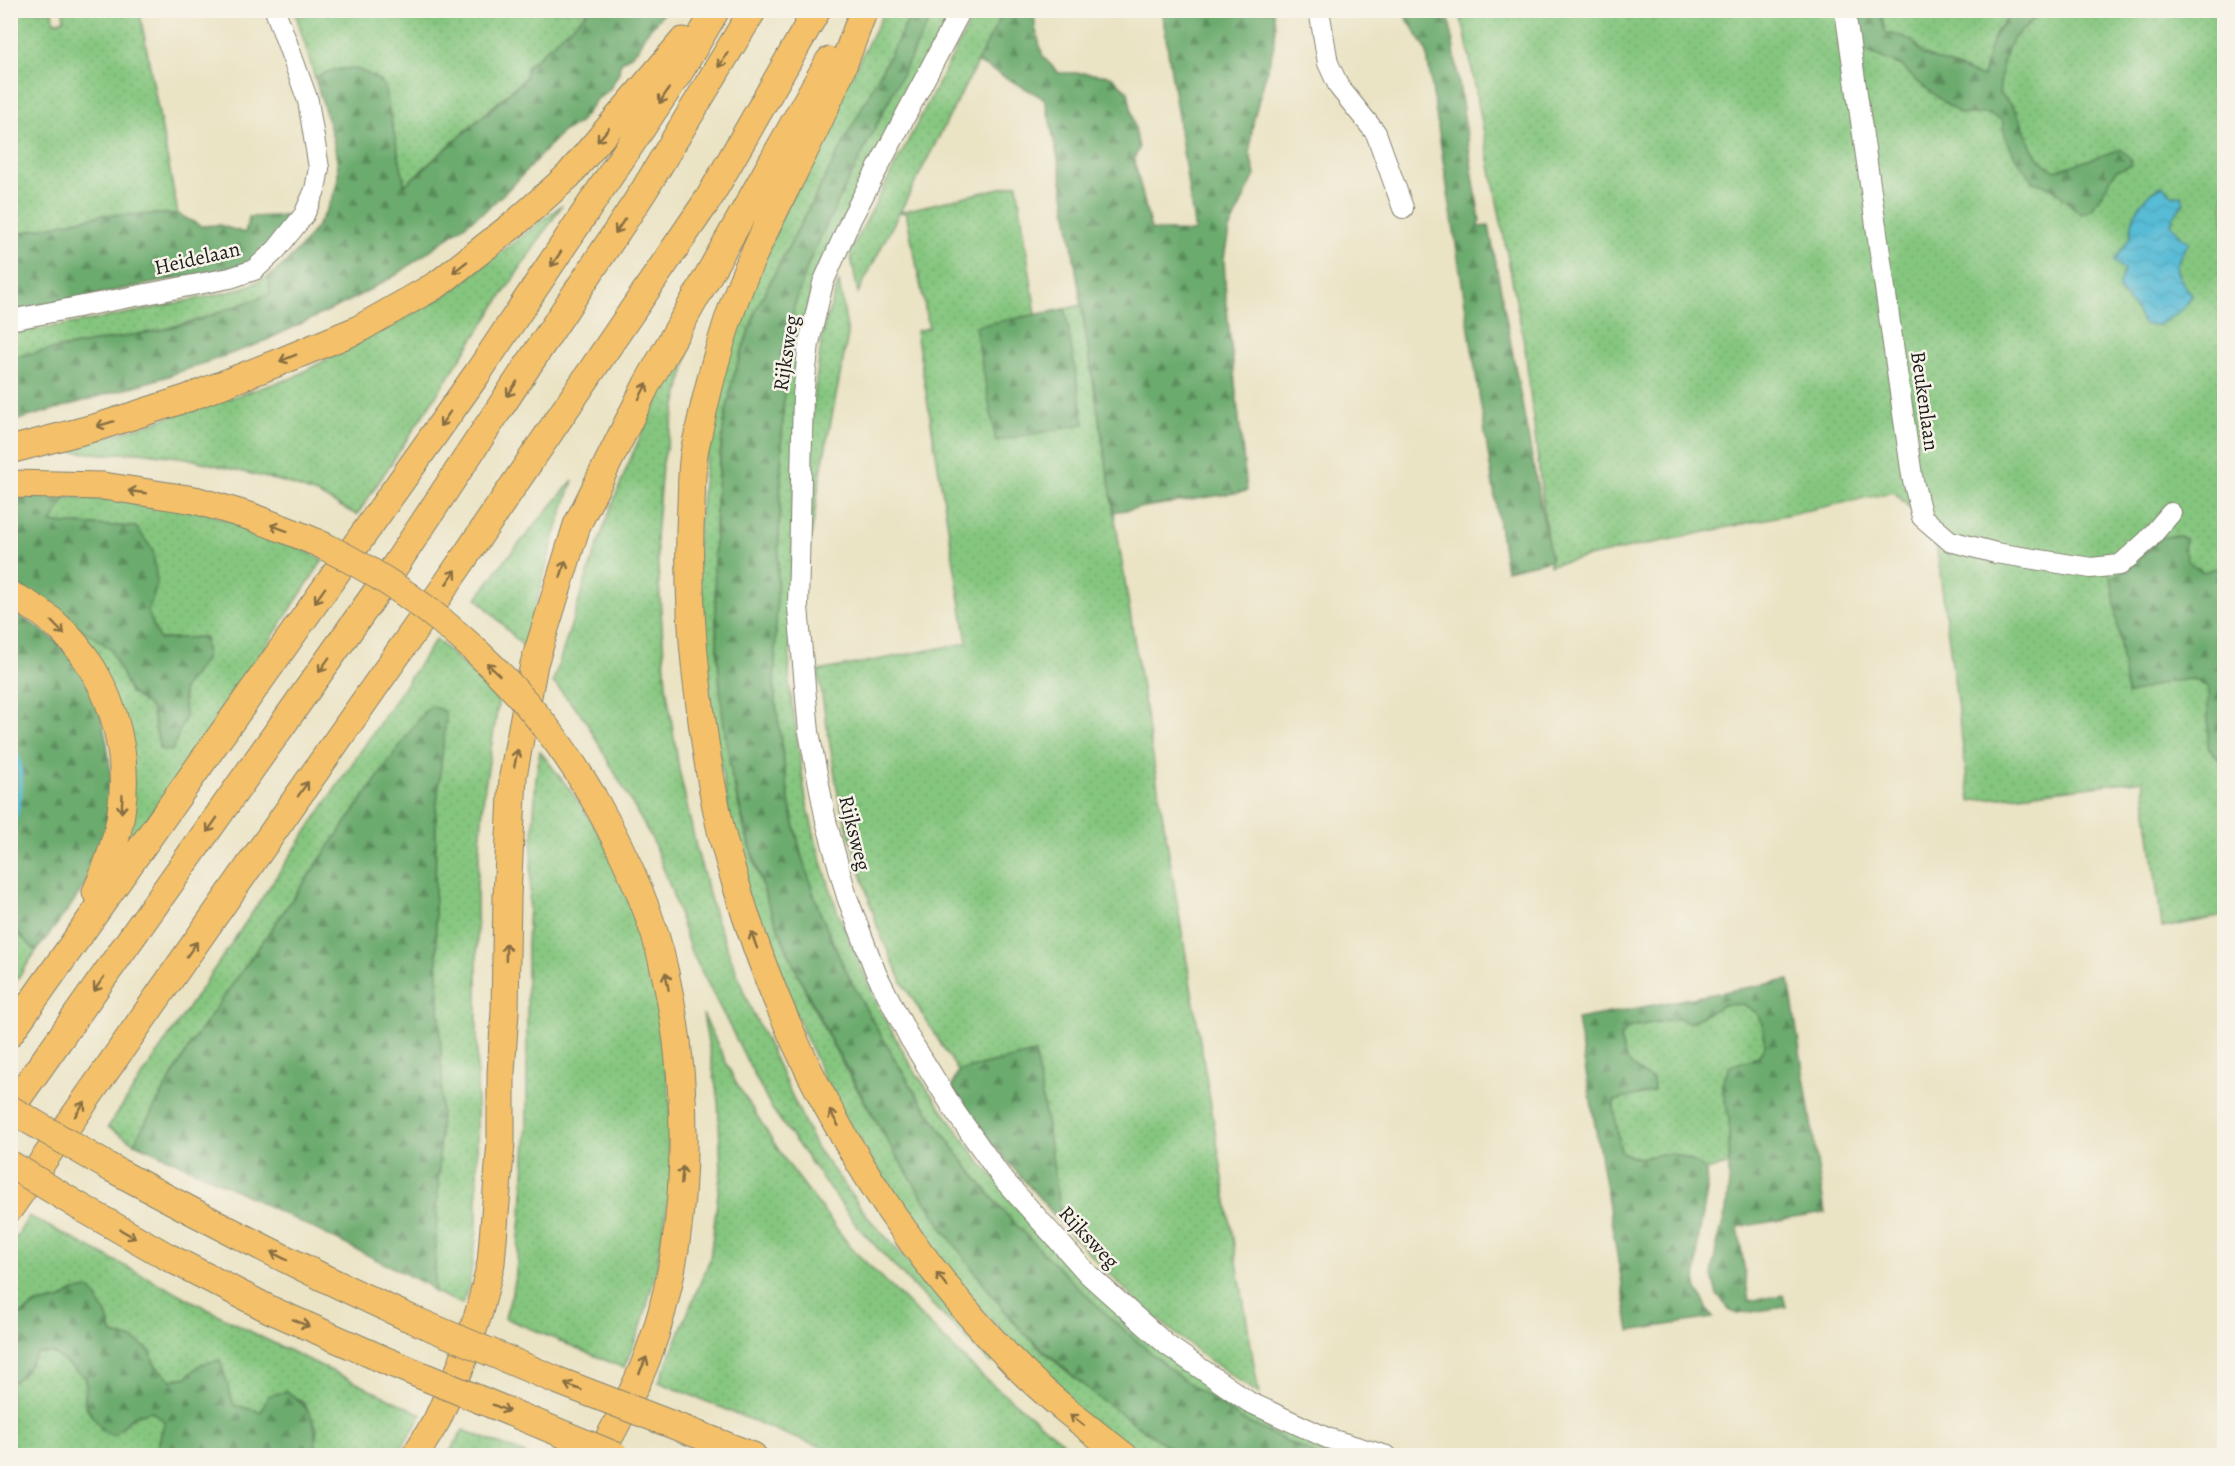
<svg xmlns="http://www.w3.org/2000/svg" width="2235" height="1466" viewBox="0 0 2235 1466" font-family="Alegreya,serif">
<defs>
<pattern id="green-dots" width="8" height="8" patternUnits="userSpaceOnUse" patternTransform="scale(1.5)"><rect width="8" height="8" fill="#85c67f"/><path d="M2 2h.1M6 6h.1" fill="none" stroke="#72aa6d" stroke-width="1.8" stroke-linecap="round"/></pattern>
<pattern id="forest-firs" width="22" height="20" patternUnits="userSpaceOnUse" patternTransform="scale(1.5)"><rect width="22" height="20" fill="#6cab6e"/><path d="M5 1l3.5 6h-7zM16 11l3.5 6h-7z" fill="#588a5a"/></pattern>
<pattern id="water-waves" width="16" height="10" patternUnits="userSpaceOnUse" patternTransform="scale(1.5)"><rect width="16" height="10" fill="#58bcd6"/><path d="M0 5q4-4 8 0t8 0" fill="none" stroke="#4ca1b7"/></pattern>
</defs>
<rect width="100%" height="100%" fill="#f7f3e8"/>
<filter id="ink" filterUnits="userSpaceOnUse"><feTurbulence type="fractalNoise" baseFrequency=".0167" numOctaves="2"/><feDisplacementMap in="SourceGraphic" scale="12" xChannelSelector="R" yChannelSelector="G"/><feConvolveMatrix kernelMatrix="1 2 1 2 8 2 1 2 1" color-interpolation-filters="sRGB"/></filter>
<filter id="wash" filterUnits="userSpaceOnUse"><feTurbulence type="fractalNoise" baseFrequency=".008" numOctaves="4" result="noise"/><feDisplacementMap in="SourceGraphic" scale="24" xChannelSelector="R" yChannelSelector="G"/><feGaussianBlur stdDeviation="1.35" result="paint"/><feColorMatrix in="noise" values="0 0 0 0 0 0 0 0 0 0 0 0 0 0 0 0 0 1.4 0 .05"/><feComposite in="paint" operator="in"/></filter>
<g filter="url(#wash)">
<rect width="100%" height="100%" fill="#eae3c4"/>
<path fill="url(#green-dots)" stroke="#50714e" stroke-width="1.5" d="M 369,10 L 370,13 L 385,10 L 590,11 L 527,67 L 525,78 L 404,186 L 384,85 L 329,71 L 315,78 L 295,11 Z
M 10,11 L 52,11 L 54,22 L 64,20 L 63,11 L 148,11 L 140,14 L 178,214 L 102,215 L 11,235 Z
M 885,11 L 913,11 C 881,71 850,133 817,193 C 786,252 752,308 735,373 C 716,444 713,521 715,594 C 717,655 720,716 732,775 C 759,916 831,1053 908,1173 C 930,1208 953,1242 977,1275 C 992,1295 1007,1316 1024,1333 C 1071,1379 1126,1418 1180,1455 L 1135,1455 L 1079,1412 L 936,1262 L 834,1101 L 743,894 L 691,595 L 717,353 L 825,125 Z
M 934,11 L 953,11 L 818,268 L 808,305 L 797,380 L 789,682 L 806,800 L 817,846 L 838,913 L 880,1010 L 913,1069 L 983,1166 L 1239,1404 C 1275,1426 1311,1442 1351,1455 L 1316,1455 L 1244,1421 L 1213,1401 L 1178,1376 L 1109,1317 L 1040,1250 L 1003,1211 L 959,1156 L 912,1088 L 870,1017 L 842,963 L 819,910 L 801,854 L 789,801 L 774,689 L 783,413 L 787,354 L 794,307 L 809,262 L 827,223 Z
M 976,11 L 1004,11 L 900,212 L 1017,184 L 1036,315 L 975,327 L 1084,424 L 1065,309 L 1081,305 L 1156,776 L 1259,1394 L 1201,1354 L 1151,1314 L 1106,1271 L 1063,1225 L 1035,1053 L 958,1071 L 902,982 L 878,929 L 839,800 L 818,671 L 967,643 L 916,331 L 929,328 L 906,212 L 899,213 L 858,293 L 850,252 Z
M 1458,11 L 2224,11 L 2224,916 L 2162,928 L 2143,780 L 1970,801 L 1935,535 L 1894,492 L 1550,565 L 1525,348 L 1464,28 Z
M 562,205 L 357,515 L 319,495 L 284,482 L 186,458 L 139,452 L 106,454 L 63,451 L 292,378 L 443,297 Z
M 269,276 L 270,294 L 201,319 L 161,330 L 11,357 L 10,333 C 70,325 128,314 186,301 C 215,295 244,291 269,276 Z
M 839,281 L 848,335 L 820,477 L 805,578 L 809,460 L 814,396 L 823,330 Z
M 691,341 L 662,466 L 656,537 L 666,685 L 679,769 L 696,847 L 715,916 L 747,1000 L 816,1147 L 871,1221 L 997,1357 L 991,1363 L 910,1283 L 857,1226 L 772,1109 L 690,949 L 672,892 L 653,841 L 584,718 L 553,682 C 584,584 614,485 661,393 C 670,375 681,358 691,341 Z
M 573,480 L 554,537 L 525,648 L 477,598 L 501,565 Z
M 66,497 L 130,500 L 199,510 L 290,543 L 323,560 L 209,733 L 120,856 L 130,760 L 26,590 L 110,648 L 130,692 L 151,708 L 160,749 L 185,718 L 183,689 L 206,658 L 205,637 L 159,639 L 147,612 L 157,584 L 136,527 L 50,523 Z
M 436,639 L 499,698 L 484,793 L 477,885 L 477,1231 L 469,1286 L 462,1304 L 434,1292 L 442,1079 L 435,905 L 436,811 L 445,725 L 424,712 L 192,1042 L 134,1143 L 108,1127 Z
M 540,751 L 583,807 L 611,853 L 642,935 L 661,1017 L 673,1129 L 672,1178 L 657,1267 L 642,1324 L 624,1368 L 505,1318 L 515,1282 L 523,1195 L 527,1121 L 527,943 L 536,776 Z
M 11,927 L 36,951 L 11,989 Z
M 1743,1004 L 1757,1013 L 1764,1029 L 1765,1046 L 1758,1057 L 1730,1066 L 1723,1080 L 1722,1087 L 1729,1117 L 1729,1165 L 1706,1170 C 1693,1161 1679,1152 1662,1154 C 1644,1157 1639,1161 1621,1152 L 1614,1111 L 1614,1101 L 1654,1091 L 1653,1080 C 1630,1066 1624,1064 1620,1036 L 1630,1027 L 1680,1018 L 1689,1023 L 1723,1005 Z
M 703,1014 L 736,1083 L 785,1160 L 852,1249 L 981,1375 L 1079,1455 L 845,1455 L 795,1438 L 659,1382 L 710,1259 L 721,1169 L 718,1098 Z
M 29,1216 L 265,1339 L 422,1414 L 398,1455 L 314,1455 L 317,1428 L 304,1403 L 286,1391 L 262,1412 L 233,1405 L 220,1360 L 201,1364 L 187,1377 L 171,1380 L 155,1365 L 150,1351 L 133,1339 L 113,1334 L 105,1312 L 74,1291 L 60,1300 L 37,1304 L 11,1321 L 11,1246 Z
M 37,1353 L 52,1353 L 86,1378 L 85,1405 L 113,1436 L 134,1416 L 151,1411 L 165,1421 L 155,1455 L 11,1455 L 10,1383 L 23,1374 Z
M 463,1430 L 528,1455 L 448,1455 Z"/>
<path fill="url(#forest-firs)" stroke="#446445" stroke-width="1.5" d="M 590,10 L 665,11 L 643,37 L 639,48 L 620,64 L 619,73 L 609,90 L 595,101 L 579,123 L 562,132 L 516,182 L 486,210 L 396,275 L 349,301 L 258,344 L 162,378 L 11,422 L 11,357 L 161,330 L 201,319 L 270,294 L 269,276 C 296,259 339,205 338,172 C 337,142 323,107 315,78 C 342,64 362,65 384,85 L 405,185 L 525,79 L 527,67 Z
M 913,11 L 934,11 L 827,223 L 809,262 L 794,307 L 787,354 L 783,413 L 774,689 L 789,801 L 801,854 L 819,910 L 842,963 L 870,1017 L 912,1088 L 959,1156 L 1003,1211 L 1040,1250 L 1109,1317 L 1178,1376 L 1244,1421 L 1316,1455 L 1180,1455 L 1096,1396 L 1024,1333 L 1000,1305 L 945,1232 L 891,1147 L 833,1044 L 796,970 L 768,904 L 748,837 L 732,777 L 722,711 L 717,643 L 714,563 L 717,486 L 724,423 L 733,378 L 757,307 Z
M 1004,11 L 1034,11 L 1035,27 L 1043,57 L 1059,73 L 1083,73 L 1111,76 L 1128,92 L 1139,149 L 1134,159 L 1151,230 L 1195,232 L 1162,11 L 1273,11 L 1275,24 L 1274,46 L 1254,118 L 1251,136 L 1250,154 L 1255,175 L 1229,230 L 1224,258 L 1226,301 L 1247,491 L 1114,512 L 1060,168 L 1045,99 L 977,62 Z
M 1402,11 L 1448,11 L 1480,221 L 1478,227 L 1489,226 L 1551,560 L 1506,570 L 1426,49 Z
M 1854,11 L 1881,11 L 1885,33 L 1902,36 L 1914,42 L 1922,54 L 1983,77 L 1989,50 L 1997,31 L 2014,11 L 2040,11 C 2032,24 2024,28 2014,38 C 2001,51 2002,77 1999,94 C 2005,99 2012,105 2016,111 C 2032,139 2024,150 2055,171 L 2121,149 L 2131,159 L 2131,165 L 2116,171 L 2092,209 L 2081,214 L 2051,187 L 2033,182 L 2015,156 L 2005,136 L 2002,120 L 1989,114 L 1960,114 L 1915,80 L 1902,66 L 1860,49 Z
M 178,214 L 201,226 L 219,225 L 245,233 L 249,217 L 299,215 L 265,250 L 243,265 L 11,312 L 11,235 L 102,215 Z
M 1065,309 L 1084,424 L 996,441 L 975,326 Z
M 29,497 L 66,497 L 51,523 L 136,527 L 153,550 L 157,584 L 148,612 L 159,639 L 205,637 L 206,658 L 183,689 L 185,718 L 172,751 L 160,749 L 151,708 L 130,692 L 110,648 L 11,581 L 10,499 Z
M 2180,536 L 2186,539 L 2183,548 L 2188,561 L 2203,572 L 2224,566 L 2224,764 L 2222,764 L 2208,747 L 2208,687 L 2193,679 L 2166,682 L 2127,695 L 2111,577 L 2130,568 L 2162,537 Z
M 10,611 C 33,623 59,641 74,662 C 83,675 94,692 98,707 C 113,753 117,814 98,860 C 83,893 58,923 36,951 L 11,927 Z
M 432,706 L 444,711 L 446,718 L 436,812 L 435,905 L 442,1079 L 434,1292 L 426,1284 L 195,1170 L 134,1143 L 192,1042 L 404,740 L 424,712 Z
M 1789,980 L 1825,1213 L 1738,1227 L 1749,1301 L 1783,1295 L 1786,1307 L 1737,1314 L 1731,1311 L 1717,1295 L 1712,1276 L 1716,1249 L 1726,1211 L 1729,1182 L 1729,1117 L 1722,1087 L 1723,1080 L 1730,1066 L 1758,1057 L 1765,1046 L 1764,1029 L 1757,1013 L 1743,1004 L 1723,1005 L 1689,1023 L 1679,1018 L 1630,1027 L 1620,1036 C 1623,1062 1631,1067 1653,1080 L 1654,1091 L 1614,1101 L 1614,1111 L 1621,1152 C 1638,1162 1644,1157 1662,1154 C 1679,1152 1693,1161 1706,1170 L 1707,1191 L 1698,1241 L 1696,1287 L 1713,1318 L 1630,1331 L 1577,1019 Z
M 1035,1053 L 1063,1225 L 995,1147 L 952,1087 L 958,1071 Z
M 91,1289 L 105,1312 L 113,1334 L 133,1339 L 150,1351 L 155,1365 L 171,1380 L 187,1377 L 201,1364 L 220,1360 L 234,1405 L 261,1412 L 268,1396 L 287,1391 C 314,1411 317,1421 316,1454 L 314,1456 L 155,1455 L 165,1421 L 151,1411 L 134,1416 L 113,1436 L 103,1431 L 85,1405 L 86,1378 L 53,1353 L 37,1353 L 23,1374 L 11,1383 L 11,1321 L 37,1304 L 60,1300 L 74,1291 Z"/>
<path fill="url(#water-waves)" stroke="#3a6c79" stroke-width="1.5" d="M 2162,186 L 2174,196 L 2181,195 L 2184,203 L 2173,217 L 2171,224 L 2182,237 L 2189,242 C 2172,270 2172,267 2191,294 L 2183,309 L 2159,325 L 2144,325 L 2135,309 L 2120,292 L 2119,285 L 2124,270 L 2114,261 L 2130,238 L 2133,219 L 2141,203 L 2151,192 Z"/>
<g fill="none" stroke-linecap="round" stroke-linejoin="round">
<path stroke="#58bcd6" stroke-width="5" d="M 10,737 C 24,767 23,800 10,831"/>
</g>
</g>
<g filter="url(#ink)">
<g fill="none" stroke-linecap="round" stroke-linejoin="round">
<defs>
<path id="minor" d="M 961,10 L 852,217 L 823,283 L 809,343 L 803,395 L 798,607 L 809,732 L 826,821 L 847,897 L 876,973 L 910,1039 L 956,1113 L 1002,1178 L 1088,1274 L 1167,1345 L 1249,1402 L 1327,1438 L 1387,1456
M 1319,10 L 1328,63 L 1339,87 L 1376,133 L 1403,208
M 1845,10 L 1912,476 L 1922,517 L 1950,541 L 1996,553 L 2091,568 L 2120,565 L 2147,541 L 2171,513
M 10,320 L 230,278 L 254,270 L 276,250 L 304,215 L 315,190 L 319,168 L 308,101 L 275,10"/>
<path id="highway" d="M 864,10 C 852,41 842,71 828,101 C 801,163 766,221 741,284 C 720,337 707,392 695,448 C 691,466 692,486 691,504 C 688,561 690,618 696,674 C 702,725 709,776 720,826 C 724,845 730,863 735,881 C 788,1062 886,1233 1018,1367 C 1051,1400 1087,1427 1124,1456
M 10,450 L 101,426 L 188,398 L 282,361 L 357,330 L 438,284 L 518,221 L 568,176 L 683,41
M 10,484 L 103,486 L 195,500 L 252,517
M 10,595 C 93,631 134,727 121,813 C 117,841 107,867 96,892
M 593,797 C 624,852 652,911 665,973 C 692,1094 691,1241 647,1358 C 634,1391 617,1424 599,1456
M 10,1033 L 477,374 L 682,68 L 716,10
M 10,1109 L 395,566 L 643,192 L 753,10
M 109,1167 C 207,1220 306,1271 407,1317
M 77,1205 L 168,1257 L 271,1310 L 389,1362
M 10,1208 L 441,592 L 709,198 L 817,10
M 686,1430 L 753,1456
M 415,1456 L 437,1420 L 461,1366 L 479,1312 L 491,1263 L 501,1142 L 501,1073 L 505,1011 L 507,896 L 513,776 L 534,664 L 577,525 L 647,384 L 829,61"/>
</defs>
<use href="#minor" stroke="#838070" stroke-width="22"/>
<use href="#highway" stroke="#838070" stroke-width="29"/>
<use href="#minor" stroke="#fff" stroke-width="20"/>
<use href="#highway" stroke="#f4c16a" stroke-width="27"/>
<defs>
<path id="highway-bridge" d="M 252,517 C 277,527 303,535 328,548 C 437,602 532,692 593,797
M 10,1109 L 109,1167
M 10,1164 L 77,1205
M 407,1317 L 556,1380 L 686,1430
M 389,1362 L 616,1456"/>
</defs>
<use href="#highway-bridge" stroke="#838070" stroke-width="29" stroke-linecap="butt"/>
<use href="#highway-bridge" stroke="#f4c16a" stroke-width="27"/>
</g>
<defs><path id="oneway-shaft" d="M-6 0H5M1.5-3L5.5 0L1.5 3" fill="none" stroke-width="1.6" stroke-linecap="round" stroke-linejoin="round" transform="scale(1.5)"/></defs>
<g stroke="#886e43">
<use href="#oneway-shaft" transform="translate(723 60) rotate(121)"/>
<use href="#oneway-shaft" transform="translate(664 96) rotate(123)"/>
<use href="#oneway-shaft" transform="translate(603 135) rotate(130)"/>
<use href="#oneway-shaft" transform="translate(620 226) rotate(124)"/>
<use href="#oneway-shaft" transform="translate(556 259) rotate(124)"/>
<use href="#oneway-shaft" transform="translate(460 267) rotate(142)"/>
<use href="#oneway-shaft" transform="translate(288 358) rotate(158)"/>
<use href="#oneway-shaft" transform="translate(512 389) rotate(124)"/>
<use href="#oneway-shaft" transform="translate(643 391) rotate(-63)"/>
<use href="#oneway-shaft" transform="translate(445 419) rotate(125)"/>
<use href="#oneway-shaft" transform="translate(105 424) rotate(163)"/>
<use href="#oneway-shaft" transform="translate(137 492) rotate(-172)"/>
<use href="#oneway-shaft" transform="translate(279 528) rotate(-159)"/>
<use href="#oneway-shaft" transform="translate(563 569) rotate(-73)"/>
<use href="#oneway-shaft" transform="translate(451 577) rotate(-56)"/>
<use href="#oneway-shaft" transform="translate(320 595) rotate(125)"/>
<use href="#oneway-shaft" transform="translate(58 628) rotate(45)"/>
<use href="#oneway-shaft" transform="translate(324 665) rotate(125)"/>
<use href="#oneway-shaft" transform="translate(493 669) rotate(-136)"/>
<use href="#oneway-shaft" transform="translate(516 758) rotate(-79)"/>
<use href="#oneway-shaft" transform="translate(303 789) rotate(-55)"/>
<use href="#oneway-shaft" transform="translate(122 804) rotate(93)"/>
<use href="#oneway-shaft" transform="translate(212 825) rotate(125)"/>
<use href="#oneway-shaft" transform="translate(754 940) rotate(-110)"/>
<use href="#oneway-shaft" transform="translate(192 949) rotate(-55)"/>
<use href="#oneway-shaft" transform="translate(506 952) rotate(-89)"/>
<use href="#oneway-shaft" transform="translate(667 981) rotate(-100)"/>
<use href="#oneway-shaft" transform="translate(99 984) rotate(125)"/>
<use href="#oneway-shaft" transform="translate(80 1109) rotate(-55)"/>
<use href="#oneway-shaft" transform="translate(834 1118) rotate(-120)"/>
<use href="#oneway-shaft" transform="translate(682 1175) rotate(-85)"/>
<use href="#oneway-shaft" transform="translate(128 1234) rotate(30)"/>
<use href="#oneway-shaft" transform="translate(279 1256) rotate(-153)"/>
<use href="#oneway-shaft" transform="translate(942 1280) rotate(-129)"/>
<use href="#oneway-shaft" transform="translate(301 1323) rotate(24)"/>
<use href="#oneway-shaft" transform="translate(643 1365) rotate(-66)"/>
<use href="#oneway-shaft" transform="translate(573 1387) rotate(-159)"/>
<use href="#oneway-shaft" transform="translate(501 1408) rotate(22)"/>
<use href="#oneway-shaft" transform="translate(1077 1420) rotate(-142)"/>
</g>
</g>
<g text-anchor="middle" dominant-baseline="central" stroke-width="5" stroke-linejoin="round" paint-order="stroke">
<g font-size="21" fill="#1c1c1c" stroke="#f7f3e8">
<text transform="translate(197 258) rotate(-13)">Heidelaan</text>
<text transform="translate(786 353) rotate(-81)">Rijksweg</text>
<text transform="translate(1925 401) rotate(82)">Beukenlaan</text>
<text transform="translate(855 833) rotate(76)">Rijksweg</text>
<text transform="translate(1089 1237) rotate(47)">Rijksweg</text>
</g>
</g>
<rect width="2235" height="1466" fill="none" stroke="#f7f3e8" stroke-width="36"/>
</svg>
